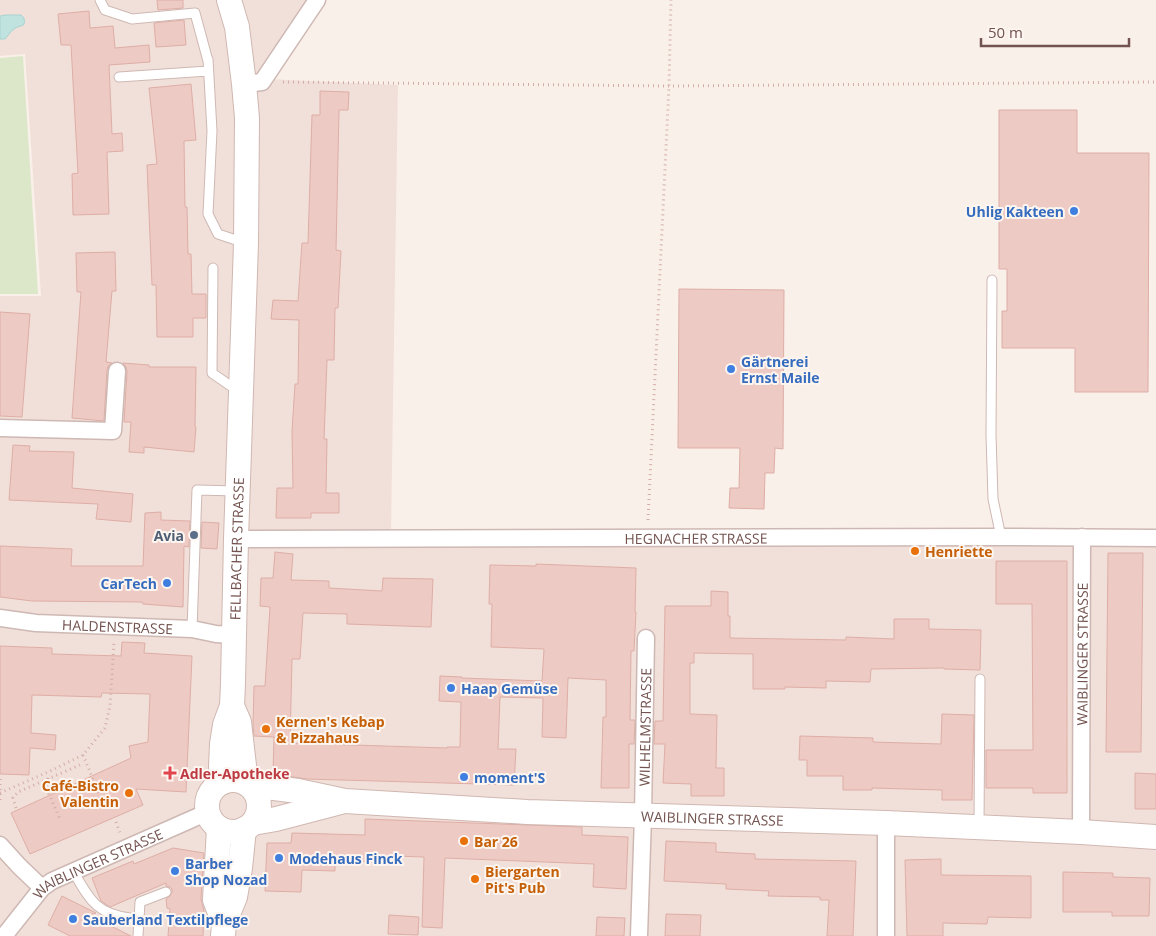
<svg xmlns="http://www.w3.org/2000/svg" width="1156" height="936" viewBox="0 0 1156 936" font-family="'Open Sans',sans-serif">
<rect width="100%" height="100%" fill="#faf0ea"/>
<path fill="#f1e0d9" d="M 0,0 L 323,0 L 268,79 L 398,85 L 391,534 L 1156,534 L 1156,936 L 0,936 L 0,296 L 41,296 L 25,54 L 0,56 Z"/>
<path fill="#dce7c9" d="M 23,56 L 38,294 L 0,294 L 0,58 Z"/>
<path fill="#c0e3df" stroke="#a7d3d0" d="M 6,15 L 21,15 L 24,18 C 26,29 20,24 14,29 C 10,32 8,36 5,39 L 0,39 L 0,16 Z"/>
<path fill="#edcac4" stroke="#deaea6" d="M 157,0 L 183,0 L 183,8 L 158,10 Z
M 89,11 L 90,28 L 113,26 L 115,48 L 149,45 L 150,62 L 109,65 L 112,134 L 122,133 L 123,151 L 107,152 L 109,214 L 73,215 L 72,174 L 78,173 L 71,45 L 61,45 L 58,14 Z
M 184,20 L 186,45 L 156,47 L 154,23 Z
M 191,84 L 196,140 L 184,141 L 185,207 L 187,207 L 188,254 L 191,254 L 192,294 L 206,294 L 206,318 L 193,318 L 193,337 L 157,337 L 156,285 L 152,285 L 147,165 L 157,164 L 149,88 Z
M 320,91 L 349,92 L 348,110 L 339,110 L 336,250 L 341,251 L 338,308 L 335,308 L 334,360 L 327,360 L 324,439 L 327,439 L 326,493 L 339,493 L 339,513 L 311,513 L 311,518 L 276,518 L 277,488 L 293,488 L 292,431 L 295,384 L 298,384 L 299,320 L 271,319 L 273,300 L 298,301 L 302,243 L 308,243 L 312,115 L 320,115 Z
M 999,110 L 1077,110 L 1077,153 L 1149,153 L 1148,392 L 1075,392 L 1075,348 L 1002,348 L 1002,311 L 1007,311 L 1007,269 L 999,269 Z
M 115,252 L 116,291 L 112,291 L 106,362 L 112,363 L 108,366 L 107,370 L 104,421 L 72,418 L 81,292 L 77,292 L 76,253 Z
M 679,289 L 784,290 L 783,449 L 775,448 L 774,473 L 765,473 L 764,509 L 729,508 L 730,488 L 739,488 L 740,448 L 678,448 Z
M 0,312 L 30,314 L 22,417 L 0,416 Z
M 123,363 L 149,365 L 149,367 L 196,367 L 195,427 L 196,427 L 194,452 L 144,447 L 144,453 L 129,452 L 131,422 L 124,422 L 127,372 L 126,367 Z
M 13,445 L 30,446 L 29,451 L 74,452 L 72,488 L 133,494 L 131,522 L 96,519 L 98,504 L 9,500 Z
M 161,512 L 161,520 L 190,521 L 189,547 L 184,546 L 183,607 L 143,604 L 142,602 L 32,601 L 0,597 L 0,546 L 72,549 L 71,566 L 143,566 L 145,513 Z
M 202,522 L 219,523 L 217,549 L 201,548 Z
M 275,552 L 293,554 L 291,580 L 329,581 L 329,588 L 382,591 L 383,578 L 433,579 L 431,627 L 347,624 L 347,614 L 303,613 L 300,659 L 292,659 L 290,743 L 447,748 L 447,747 L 460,747 L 461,702 L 439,701 L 440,676 L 462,677 L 462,678 L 542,681 L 544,649 L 491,647 L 492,604 L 489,604 L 490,565 L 536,566 L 536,564 L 636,568 L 635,612 L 636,612 L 634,651 L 631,651 L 630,720 L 635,720 L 634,744 L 629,744 L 629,788 L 601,788 L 603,717 L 606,717 L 606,680 L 568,678 L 566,738 L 542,737 L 543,698 L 500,697 L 498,749 L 516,749 L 514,785 L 307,779 L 273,774 L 274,737 L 254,736 L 253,726 L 254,686 L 265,686 L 270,607 L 260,606 L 261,578 L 273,578 Z
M 1108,553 L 1143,553 L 1141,752 L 1106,752 Z
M 996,561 L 1067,561 L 1067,793 L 1033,793 L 1033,788 L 986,788 L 986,750 L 1033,750 L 1032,604 L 996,604 Z
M 711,591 L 728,592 L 728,616 L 730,616 L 730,638 L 846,640 L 846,637 L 894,639 L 894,619 L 929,619 L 929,629 L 981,630 L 980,670 L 944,669 L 944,668 L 871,669 L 870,682 L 826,681 L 826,688 L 785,687 L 785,689 L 753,689 L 753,654 L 694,653 L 694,663 L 690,663 L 690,714 L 717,715 L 716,768 L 724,768 L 724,796 L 691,796 L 691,784 L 663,783 L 665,744 L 654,744 L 655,721 L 663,721 L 665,606 L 711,606 Z
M 122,642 L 145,643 L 144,653 L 192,656 L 186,792 L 136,789 L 143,805 L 30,854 L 11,813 L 131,758 L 129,746 L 148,742 L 150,694 L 102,693 L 101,697 L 32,695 L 31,733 L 56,735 L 55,750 L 30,748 L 29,775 L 0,774 L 0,646 L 52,648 L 52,654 L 121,656 Z
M 942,714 L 974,715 L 972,800 L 942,800 L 942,790 L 872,788 L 872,790 L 843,790 L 843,776 L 807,776 L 807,760 L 799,760 L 800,736 L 873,738 L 873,742 L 941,744 Z
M 1135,773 L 1156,774 L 1156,809 L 1135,809 Z
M 365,819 L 582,827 L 582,835 L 628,837 L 626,889 L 593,887 L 594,864 L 445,858 L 442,928 L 422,927 L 424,857 L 394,856 L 394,863 L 335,860 L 335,871 L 302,870 L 301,892 L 265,891 L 267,843 L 291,843 L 292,833 L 365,835 Z
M 666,841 L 716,843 L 716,852 L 755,854 L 755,859 L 856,861 L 853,936 L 827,936 L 829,900 L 820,900 L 820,897 L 768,896 L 769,891 L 726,889 L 726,884 L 664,881 Z
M 173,848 L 204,853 L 201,899 L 204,911 L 203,936 L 168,936 L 170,909 L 167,908 L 166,899 L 170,896 L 172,892 L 172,889 L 170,887 L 166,886 L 166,883 L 110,907 L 101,901 L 92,878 L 133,861 L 134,864 Z
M 941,859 L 941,875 L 1031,876 L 1031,918 L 988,917 L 987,924 L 943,923 L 943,936 L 907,936 L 905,860 Z
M 1063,872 L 1113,873 L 1113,877 L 1150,878 L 1149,916 L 1112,916 L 1112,912 L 1063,912 Z
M 62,896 L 96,913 L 89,915 L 131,936 L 70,936 L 48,925 Z
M 666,914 L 701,915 L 700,936 L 665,936 Z
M 389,915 L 419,917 L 418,935 L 388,934 Z
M 597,917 L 625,918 L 624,936 L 596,936 Z"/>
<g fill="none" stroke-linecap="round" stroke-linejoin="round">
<defs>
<path id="lane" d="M 100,0 L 105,10 L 132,19 L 195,13 L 208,61
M 208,59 L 212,131 L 208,214 L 218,234 L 245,243
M 119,77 L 208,71
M 213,268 L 212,373 L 238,391
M 992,280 L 991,435 L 993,499 L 1001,537
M 192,629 L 197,490 L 237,491
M 979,827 L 980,679
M 73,871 C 89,898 95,914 130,918
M 138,936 L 140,902 L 166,892"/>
<g id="street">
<path d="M 244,84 L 262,82 L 317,0"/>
<path d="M 0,428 L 113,431 L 117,371"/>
<path id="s1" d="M 236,539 L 1001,537 L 1156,538"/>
<path id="s2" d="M 0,618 L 36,623 L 192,629 L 216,634 L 235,635"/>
<path d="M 886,823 L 886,936"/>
<path id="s3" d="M 1081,832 L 1082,537"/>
<path d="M 0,845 L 19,866 L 42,888"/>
<path id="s4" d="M 4,936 L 42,888 L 52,881 L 208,812"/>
<path id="s5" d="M 639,936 L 643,816 L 646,638"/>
</g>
<g id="secondary">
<path d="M 232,706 L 239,722 L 246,783"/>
<circle cx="233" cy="806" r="26"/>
<path id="s6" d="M 223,782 L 221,767 L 222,744 L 225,725 L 232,706 L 233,683 L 236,539 L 246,243 L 247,118 L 244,84 L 237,27 L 229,0"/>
<path id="s7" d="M 252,787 L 274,788 L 298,791 L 345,801 L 527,812 L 886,823 L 1081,832 L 1156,837"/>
<path d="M 253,823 L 276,819 L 341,802"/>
<path d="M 219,828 L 215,900 L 224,923"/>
<path d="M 223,936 L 224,923 L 235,897 L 240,868 L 244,829"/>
</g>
</defs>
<use href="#lane" stroke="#ceb8b3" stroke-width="11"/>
<use href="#street" stroke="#ceb8b3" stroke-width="19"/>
<use href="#secondary" stroke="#d0b7b1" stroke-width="26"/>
<path stroke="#d2ada7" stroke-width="3" stroke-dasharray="1 4" stroke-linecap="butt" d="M 283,82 L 669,86 L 1156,82
M 648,520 L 669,86 L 671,0
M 83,755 L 102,801 L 108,798
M 48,784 L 50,788 L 49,794 L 60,819
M 0,793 L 48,772 L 83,755 L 105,728 L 110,706 L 114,642
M 0,800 L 0,778
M 16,808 L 13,798 L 18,792 L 80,765
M 116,822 L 120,833"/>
<use href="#lane" stroke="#fff" stroke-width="9"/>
<use href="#street" stroke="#fff" stroke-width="16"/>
<use href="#secondary" stroke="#fff" stroke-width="24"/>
<path stroke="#d2ada7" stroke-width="3" stroke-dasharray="1 4" stroke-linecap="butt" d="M 48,784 L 48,775"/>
</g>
<g fill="#3f7fe0" stroke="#fdf5f0" stroke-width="2">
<circle cx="1074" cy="211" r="5"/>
<circle cx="731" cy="369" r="5"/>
<circle cx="167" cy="583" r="5"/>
<circle cx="451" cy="688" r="5"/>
<circle cx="464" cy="777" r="5"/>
<circle cx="279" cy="858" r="5"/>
<circle cx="175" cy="871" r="5"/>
<circle cx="73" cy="919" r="5"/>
</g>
<circle fill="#5c6f8a" stroke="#fdf5f0" stroke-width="2" cx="194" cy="535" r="5"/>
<g fill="#e8710a" stroke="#fdf5f0" stroke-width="2">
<circle cx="915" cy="551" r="5"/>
<circle cx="266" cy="729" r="5"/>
<circle cx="129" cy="793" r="5"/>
<circle cx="464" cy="841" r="5"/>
<circle cx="475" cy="879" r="5"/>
</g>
<path fill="#e0444e" stroke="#fdf5f0" stroke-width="2" d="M167.5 765.5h5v5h5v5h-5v5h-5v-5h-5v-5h5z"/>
<g text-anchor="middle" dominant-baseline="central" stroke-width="4" stroke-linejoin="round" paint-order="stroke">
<g font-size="14" font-weight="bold" fill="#366cbe" stroke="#fdf5f0" text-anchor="start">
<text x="1064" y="211" text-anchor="end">Uhlig Kakteen</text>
<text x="741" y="361">Gärtnerei<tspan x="741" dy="16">Ernst Maile</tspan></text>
<text x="157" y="583" text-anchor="end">CarTech</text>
<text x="461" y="688">Haap Gemüse</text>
<text x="474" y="777">moment'S</text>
<text x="289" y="858">Modehaus Finck</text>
<text x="185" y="863">Barber<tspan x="185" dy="16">Shop Nozad</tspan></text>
<text x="83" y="919">Sauberland Textilpflege</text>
</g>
<g font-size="14" font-weight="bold" fill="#4e5e75" stroke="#fdf5f0" text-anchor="end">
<text x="184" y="535">Avia</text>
</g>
<g font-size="14" fill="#73534f" stroke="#fdf5f0">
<text stroke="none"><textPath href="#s1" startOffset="460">HEGNACHER STRASSE</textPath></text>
<text stroke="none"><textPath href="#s6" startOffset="235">FELLBACHER STRASSE</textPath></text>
<text stroke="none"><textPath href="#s2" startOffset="118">HALDENSTRASSE</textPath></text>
<text stroke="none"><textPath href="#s3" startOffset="178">WAIBLINGER STRASSE</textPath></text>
<text stroke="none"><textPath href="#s5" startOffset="209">WILHELMSTRASSE</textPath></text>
<text stroke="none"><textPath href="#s7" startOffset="462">WAIBLINGER STRASSE</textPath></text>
<text stroke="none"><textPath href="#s4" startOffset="122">WAIBLINGER STRASSE</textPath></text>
</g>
<g font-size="14" font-weight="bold" fill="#c56008" stroke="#fdf5f0" text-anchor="start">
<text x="925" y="551">Henriette</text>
<text x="276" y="721">Kernen's Kebap<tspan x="276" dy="16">&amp; Pizzahaus</tspan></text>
<text x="119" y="785" text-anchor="end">Café-Bistro<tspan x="119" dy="16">Valentin</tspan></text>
<text x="474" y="841">Bar 26</text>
<text x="485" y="871">Biergarten<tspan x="485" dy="16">Pit's Pub</tspan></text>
</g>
<g font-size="14" font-weight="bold" fill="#be3a42" stroke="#fdf5f0" text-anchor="start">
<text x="180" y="773">Adler-Apotheke</text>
</g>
</g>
<path d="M981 38v8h148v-8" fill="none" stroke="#73534f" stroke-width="2.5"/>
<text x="988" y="38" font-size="15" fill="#73534f" stroke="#fdf5f0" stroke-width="4" paint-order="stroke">50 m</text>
</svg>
